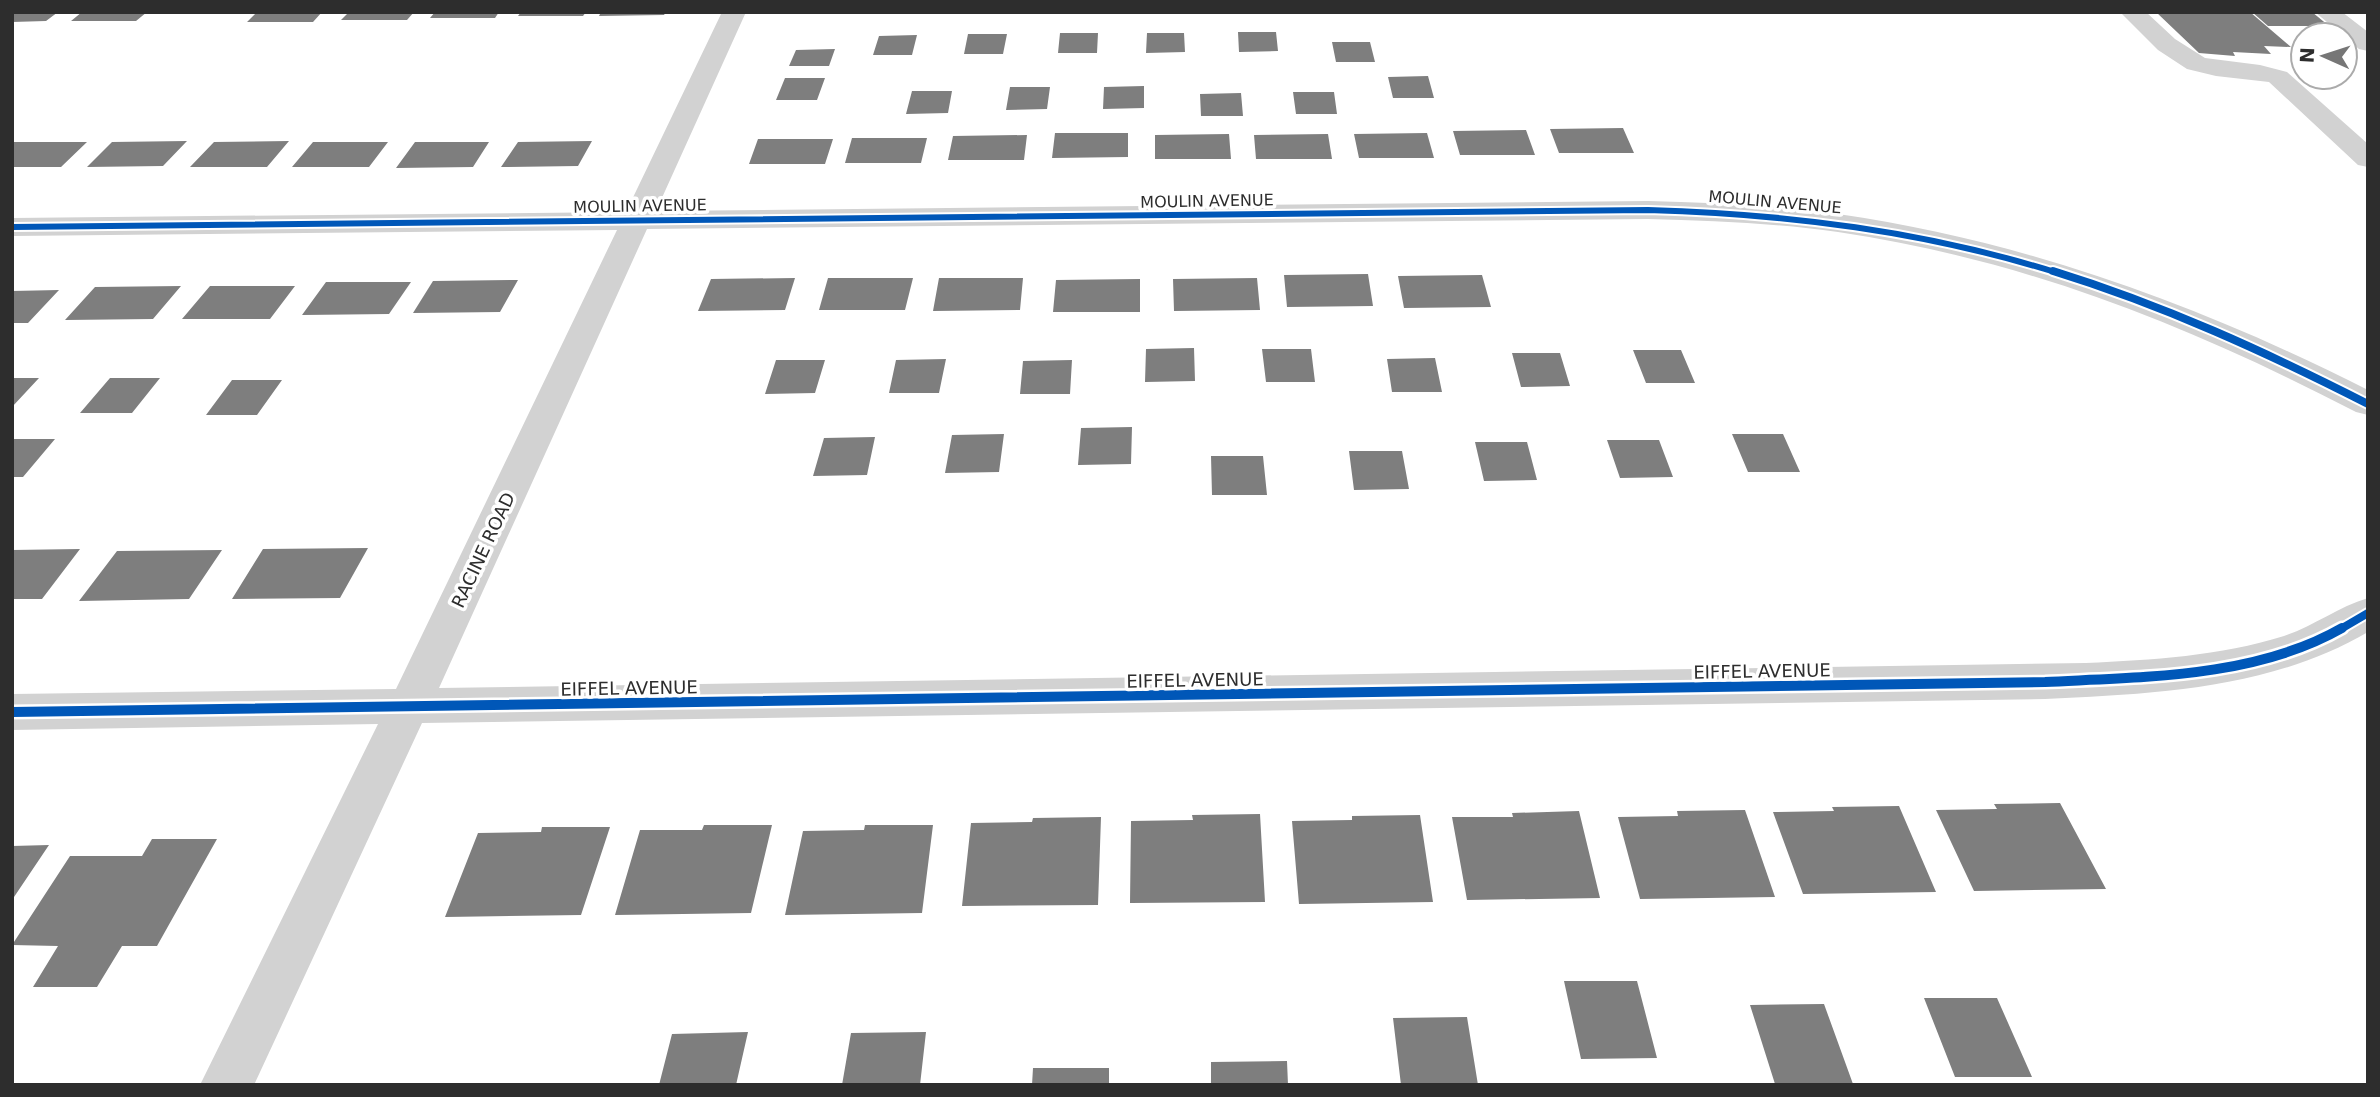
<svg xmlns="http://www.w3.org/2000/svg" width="2380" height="1097" viewBox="0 0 2380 1097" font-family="'DejaVu Sans',sans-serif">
<rect width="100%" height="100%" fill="#fff"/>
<path fill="#7e7e7e" d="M 12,12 L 58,12 L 46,21 L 12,22 Z
M 82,12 L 147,12 L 136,21 L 71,21 Z
M 257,12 L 322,12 L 313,22 L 247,22 Z
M 349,12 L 414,12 L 407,20 L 341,20 Z
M 435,12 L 499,12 L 495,18 L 430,18 Z
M 521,12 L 586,12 L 583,16 L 518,16 Z
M 601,12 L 666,12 L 664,15 L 599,16 Z
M 2156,12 L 2250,12 L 2291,47 L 2264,46 L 2271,54 L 2233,52 L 2235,56 L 2199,53 Z
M 2252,12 L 2312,12 L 2329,26 L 2268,26 Z
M 1238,32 L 1276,32 L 1278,51 L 1239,52 Z
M 1060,33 L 1098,33 L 1097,53 L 1058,53 Z
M 1147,33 L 1184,33 L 1185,52 L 1146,53 Z
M 968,34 L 1007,34 L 1003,54 L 964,54 Z
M 917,35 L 912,55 L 873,55 L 879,36 Z
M 1332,42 L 1370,42 L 1375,62 L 1336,62 Z
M 835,49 L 829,66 L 789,66 L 796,50 Z
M 1428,76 L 1434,98 L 1393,98 L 1388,77 Z
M 785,78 L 825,78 L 817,100 L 776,100 Z
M 1144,86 L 1144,108 L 1103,109 L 1104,87 Z
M 1010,87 L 1050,87 L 1047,109 L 1006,110 Z
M 912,91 L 952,91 L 948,113 L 906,114 Z
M 1293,92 L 1334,92 L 1337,114 L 1296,114 Z
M 1241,93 L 1243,116 L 1201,116 L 1200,94 Z
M 1623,128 L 1634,153 L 1559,153 L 1550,129 Z
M 1526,130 L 1535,155 L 1460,155 L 1453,131 Z
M 1055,133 L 1128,133 L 1128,157 L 1052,158 Z
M 1427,133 L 1434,158 L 1359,158 L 1354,134 Z
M 1229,134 L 1231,159 L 1155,159 L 1155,135 Z
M 1328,134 L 1332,159 L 1256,159 L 1254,135 Z
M 1027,135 L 1024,160 L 948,160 L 953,136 Z
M 852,138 L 927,138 L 921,163 L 845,163 Z
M 758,139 L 833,139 L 825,164 L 749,164 Z
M 187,141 L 163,166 L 87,167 L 112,142 Z
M 289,141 L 267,167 L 190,167 L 214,142 Z
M 592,141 L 578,166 L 501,167 L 518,142 Z
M 12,142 L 87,142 L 61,167 L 12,167 Z
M 313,142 L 388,142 L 369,167 L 292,167 Z
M 415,142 L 489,142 L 473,167 L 396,168 Z
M 1368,274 L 1373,306 L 1287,307 L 1284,275 Z
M 1482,275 L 1491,307 L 1404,308 L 1398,276 Z
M 795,278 L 785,310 L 698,311 L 711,279 Z
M 828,278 L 913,278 L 905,310 L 819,310 Z
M 939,278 L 1023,278 L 1020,310 L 933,311 Z
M 1257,278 L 1260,310 L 1174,311 L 1173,279 Z
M 1140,279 L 1140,312 L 1053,312 L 1056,280 Z
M 518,280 L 500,312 L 413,313 L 433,281 Z
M 326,282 L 411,282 L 389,314 L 302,315 Z
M 181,286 L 153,319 L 65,320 L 95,287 Z
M 210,286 L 295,286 L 270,319 L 182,319 Z
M 59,290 L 28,323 L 12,323 L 12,291 Z
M 1194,348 L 1195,381 L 1145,382 L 1146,349 Z
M 1262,349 L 1311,349 L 1315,382 L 1266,382 Z
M 1633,350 L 1681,350 L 1695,383 L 1646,383 Z
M 1512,353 L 1560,353 L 1570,386 L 1521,387 Z
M 1435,358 L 1442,392 L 1392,392 L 1387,359 Z
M 946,359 L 939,393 L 889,393 L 896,360 Z
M 776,360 L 825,360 L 815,393 L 765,394 Z
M 1072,360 L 1070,394 L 1020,394 L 1023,361 Z
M 12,378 L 39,378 L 12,407 Z
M 110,378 L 160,378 L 132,413 L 80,413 Z
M 232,380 L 282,380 L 257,415 L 206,415 Z
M 1132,427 L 1131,464 L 1078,465 L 1081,428 Z
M 1004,434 L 999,472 L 945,473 L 952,435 Z
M 1732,434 L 1783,434 L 1800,472 L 1748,472 Z
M 875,437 L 867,475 L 813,476 L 824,438 Z
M 12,439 L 55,439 L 23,477 L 12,477 Z
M 1607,440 L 1659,440 L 1673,477 L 1620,478 Z
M 1475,442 L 1527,442 L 1537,480 L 1484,481 Z
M 1349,451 L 1402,451 L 1409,489 L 1354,490 Z
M 1211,456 L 1263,456 L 1267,495 L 1212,495 Z
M 368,548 L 340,598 L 232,599 L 263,549 Z
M 80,549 L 42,599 L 12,599 L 12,550 Z
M 222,550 L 189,599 L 79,601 L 117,551 Z
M 2060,803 L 2106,889 L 1974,891 L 1936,810 L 1997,809 L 1994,804 Z
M 1899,806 L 1936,892 L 1803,894 L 1773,812 L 1834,811 L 1832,807 Z
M 1745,810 L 1775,897 L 1640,899 L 1618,817 L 1678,816 L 1677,811 Z
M 1579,811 L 1600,898 L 1467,900 L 1452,817 L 1513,817 L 1512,813 Z
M 1260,814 L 1265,902 L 1130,903 L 1131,821 L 1193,820 L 1192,815 Z
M 1420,815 L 1433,902 L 1299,904 L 1292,821 L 1352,820 L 1352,816 Z
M 1101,817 L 1098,905 L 962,906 L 971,823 L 1032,822 L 1033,818 Z
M 704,825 L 772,825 L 751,913 L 615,915 L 640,830 L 702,830 Z
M 865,825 L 933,825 L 922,913 L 785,915 L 803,831 L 864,830 Z
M 542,827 L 610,827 L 581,915 L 445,917 L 478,833 L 541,832 Z
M 152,839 L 217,839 L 157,946 L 122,946 L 97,987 L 33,987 L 58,946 L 12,945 L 70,856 L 142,856 Z
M 49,845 L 12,900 L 12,846 Z
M 1564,981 L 1637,981 L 1657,1058 L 1581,1059 Z
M 1924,998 L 1997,998 L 2032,1077 L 1955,1077 Z
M 1824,1004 L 1853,1084 L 1775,1084 L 1750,1005 Z
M 1467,1017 L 1478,1085 L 1401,1085 L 1393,1018 Z
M 748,1032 L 736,1085 L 659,1085 L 672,1034 Z
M 926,1032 L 920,1085 L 842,1085 L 851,1033 Z
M 1287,1061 L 1288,1085 L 1211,1085 L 1211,1062 Z
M 1033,1068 L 1109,1068 L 1109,1085 L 1032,1085 Z"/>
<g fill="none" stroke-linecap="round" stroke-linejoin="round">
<path fill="#d2d2d2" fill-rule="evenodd" d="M 722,12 L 746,12 L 656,211 L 1648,201 C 1711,203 1775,205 1838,214 C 2025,241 2200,305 2368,390 L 2368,415 L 2356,412 C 2188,325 2026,260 1838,232 C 1775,223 1712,221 1648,219 L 647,229 L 439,688 L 2086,663 C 2152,660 2220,656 2284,636 C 2314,626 2338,607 2368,598 L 2368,632 C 2271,689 2155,694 2045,699 L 422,723 L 254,1085 L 200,1085 L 378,724 L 12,730 L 12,694 L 396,689 L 617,230 L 12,236 L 12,218 L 626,212 Z
M 2120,12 L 2146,12 L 2175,39 L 2205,58 L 2260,65 L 2287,72 L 2368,144 L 2368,167 L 2358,165 L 2269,82 L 2216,76 L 2187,69 L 2158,50 Z
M 2315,12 L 2342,12 L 2368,32 L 2368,51 L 2359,49 Z"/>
<defs>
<path id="cycleway-far2" d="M 12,227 L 1648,210 C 1788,214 1924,231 2058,273"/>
<path id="cycleway-far1" d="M 2053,271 C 2163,305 2266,352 2368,404
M 2339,630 L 2368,613"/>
<path id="cycleway" d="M 12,712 L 2045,682 C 2142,677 2255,678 2342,628"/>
</defs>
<use href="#cycleway-far2" stroke="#fff" stroke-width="10"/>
<use href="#cycleway-far1" stroke="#fff" stroke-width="12"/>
<use href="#cycleway" stroke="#fff" stroke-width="15"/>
<use href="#cycleway-far2" stroke="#0057b8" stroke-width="6"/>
<use href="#cycleway-far1" stroke="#0057b8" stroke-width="8"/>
<use href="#cycleway" stroke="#0057b8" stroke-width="10"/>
</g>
<g text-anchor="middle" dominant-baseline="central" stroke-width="7" stroke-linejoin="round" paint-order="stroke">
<g font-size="16" fill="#2d2d2d" stroke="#fff">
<text transform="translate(1207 201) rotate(-1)">MOULIN AVENUE</text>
<text transform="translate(1775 202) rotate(5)">MOULIN AVENUE</text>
<text transform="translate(640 206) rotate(-1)">MOULIN AVENUE</text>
</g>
<g font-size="18" fill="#2d2d2d" stroke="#fff">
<text transform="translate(483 550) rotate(-65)">RACINE ROAD</text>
<text transform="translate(1762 671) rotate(-1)">EIFFEL AVENUE</text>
<text transform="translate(1195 680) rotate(-1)">EIFFEL AVENUE</text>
<text transform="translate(629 688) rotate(-1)">EIFFEL AVENUE</text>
</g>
</g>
<rect width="2380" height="1097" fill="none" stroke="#2d2d2d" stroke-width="28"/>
<g transform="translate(2324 56) rotate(273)"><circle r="33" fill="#ffffff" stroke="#ababab" stroke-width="2"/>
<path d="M0-5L12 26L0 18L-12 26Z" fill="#767676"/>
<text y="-10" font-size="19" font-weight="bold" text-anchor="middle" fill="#2d2d2d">N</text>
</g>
</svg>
